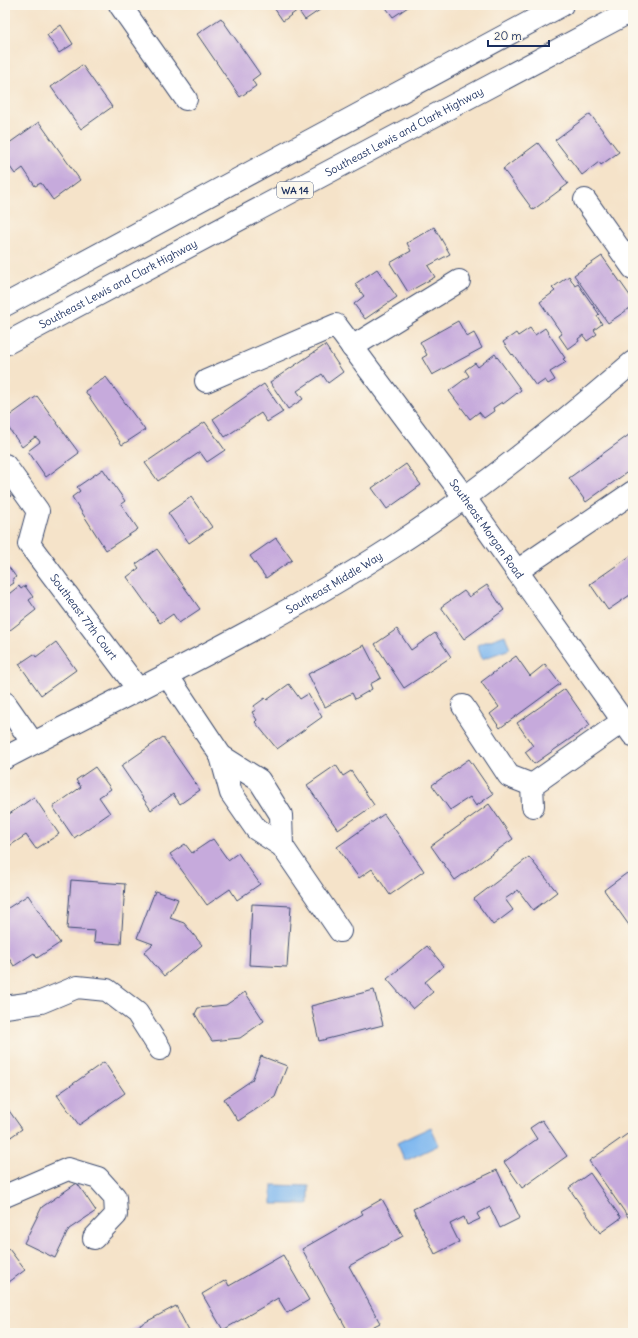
<svg xmlns="http://www.w3.org/2000/svg" width="638" height="1338" viewBox="0 0 638 1338" font-family="Delius,sans-serif">
<rect width="100%" height="100%" fill="#fbf7ec"/>
<filter id="ink" filterUnits="userSpaceOnUse"><feTurbulence type="fractalNoise" baseFrequency=".025" numOctaves="2"/><feDisplacementMap in="SourceGraphic" scale="8" xChannelSelector="R" yChannelSelector="G"/><feConvolveMatrix kernelMatrix="1 2 1 2 8 2 1 2 1" color-interpolation-filters="sRGB"/></filter>
<filter id="wash" filterUnits="userSpaceOnUse"><feTurbulence type="fractalNoise" baseFrequency=".012" numOctaves="4" result="noise"/><feDisplacementMap in="SourceGraphic" scale="16" xChannelSelector="R" yChannelSelector="G"/><feGaussianBlur stdDeviation="0.9" result="paint"/><feColorMatrix in="noise" values="0 0 0 0 0 0 0 0 0 0 0 0 0 0 0 0 0 1.4 0 .05"/><feComposite in="paint" operator="in"/></filter>
<g filter="url(#wash)">
<rect width="100%" height="100%" fill="#f5e3c9"/>
<path fill="#7eb7ef" stroke="#4c73a6" d="M 505,635 L 510,649 L 482,659 L 477,645 Z
M 431,1127 L 439,1145 L 405,1161 L 397,1143 Z
M 272,1185 L 309,1186 L 309,1204 L 272,1204 Z"/>
<g id="blocks">
<path fill="#c6aadc" d="M 272,5 L 327,5 L 305,20 L 298,10 L 283,21 Z
M 384,5 L 411,5 L 393,17 Z
M 221,18 L 260,74 L 252,80 L 256,86 L 240,97 L 197,34 Z
M 61,25 L 73,44 L 59,53 L 47,35 Z
M 82,65 L 112,107 L 81,129 L 51,87 Z
M 590,114 L 619,152 L 601,165 L 599,162 L 582,175 L 555,140 Z
M 39,122 L 80,180 L 53,200 L 41,183 L 35,186 L 23,168 L 15,174 L 5,160 L 5,146 Z
M 538,143 L 568,184 L 533,210 L 503,169 Z
M 434,227 L 450,254 L 428,266 L 435,277 L 408,292 L 390,263 L 411,251 L 407,243 Z
M 602,256 L 633,300 L 633,306 L 608,323 L 574,275 Z
M 377,269 L 397,297 L 365,319 L 354,304 L 364,296 L 355,284 Z
M 569,276 L 575,286 L 578,284 L 599,314 L 597,316 L 602,324 L 594,330 L 597,334 L 587,341 L 583,335 L 578,339 L 579,341 L 568,349 L 559,336 L 562,334 L 540,302 L 555,291 L 552,288 Z
M 458,321 L 467,337 L 474,333 L 482,348 L 432,375 L 422,358 L 427,355 L 420,342 Z
M 530,328 L 535,335 L 545,328 L 565,358 L 563,359 L 566,362 L 550,372 L 555,380 L 548,384 L 545,380 L 536,386 L 513,354 L 512,355 L 503,342 L 516,333 L 518,336 Z
M 325,345 L 343,372 L 328,383 L 322,374 L 297,391 L 303,399 L 288,409 L 270,382 Z
M 495,354 L 521,390 L 503,404 L 502,402 L 493,408 L 494,411 L 484,418 L 479,412 L 470,419 L 449,391 L 469,376 L 465,370 L 475,363 L 478,367 Z
M 106,377 L 145,430 L 122,445 L 85,391 Z
M 264,384 L 283,412 L 267,422 L 261,413 L 225,437 L 213,419 Z
M 37,396 L 79,453 L 46,477 L 28,451 L 40,442 L 38,439 L 35,437 L 22,447 L 5,423 L 5,419 Z
M 205,422 L 225,450 L 207,462 L 200,452 L 158,481 L 145,463 Z
M 633,432 L 633,468 L 586,502 L 569,478 Z
M 406,464 L 421,485 L 387,509 L 372,488 Z
M 103,469 L 125,501 L 121,504 L 138,529 L 106,550 L 72,497 L 80,491 L 77,487 Z
M 5,488 L 11,496 L 5,501 Z
M 191,497 L 212,527 L 189,543 L 168,513 Z
M 276,538 L 292,560 L 266,578 L 250,556 Z
M 157,549 L 200,609 L 179,623 L 173,614 L 160,623 L 127,577 L 139,568 L 136,564 Z
M 633,554 L 633,593 L 608,610 L 590,584 Z
M 8,566 L 16,577 L 12,580 L 14,583 L 5,589 L 5,568 Z
M 487,585 L 504,610 L 464,639 L 441,607 L 464,591 L 469,597 Z
M 19,586 L 21,589 L 25,586 L 33,597 L 29,600 L 36,610 L 5,634 L 5,597 Z
M 397,629 L 411,650 L 435,633 L 451,657 L 404,688 L 375,644 Z
M 56,642 L 76,670 L 41,695 L 19,664 L 34,654 L 36,657 Z
M 364,645 L 381,678 L 370,684 L 372,689 L 355,699 L 352,693 L 325,707 L 308,674 Z
M 516,656 L 530,676 L 545,664 L 560,684 L 500,728 L 490,714 L 499,707 L 481,682 Z
M 289,684 L 300,699 L 308,694 L 322,717 L 277,749 L 255,722 L 257,720 L 252,712 L 256,710 L 254,706 L 265,698 L 267,700 Z
M 565,689 L 590,725 L 534,764 L 525,752 L 533,746 L 517,723 Z
M 163,737 L 200,790 L 180,804 L 173,794 L 151,810 L 121,766 Z
M 469,759 L 493,794 L 476,806 L 470,797 L 450,810 L 432,785 Z
M 336,765 L 343,776 L 351,771 L 374,805 L 338,830 L 307,785 Z
M 95,767 L 111,789 L 99,797 L 110,813 L 74,838 L 53,807 L 81,787 L 76,780 Z
M 34,797 L 59,834 L 36,849 L 26,835 L 5,849 L 5,817 Z
M 489,804 L 513,839 L 455,880 L 431,846 Z
M 384,814 L 424,871 L 390,895 L 372,869 L 359,878 L 337,847 Z
M 213,839 L 228,860 L 238,853 L 260,884 L 237,900 L 230,889 L 207,905 L 170,854 L 185,844 L 192,853 Z
M 529,857 L 557,892 L 533,910 L 518,890 L 505,899 L 513,910 L 493,925 L 474,899 Z
M 627,873 L 633,882 L 633,926 L 631,928 L 604,890 Z
M 71,880 L 125,884 L 121,944 L 94,942 L 95,931 L 67,929 Z
M 155,891 L 178,899 L 170,918 L 184,923 L 202,945 L 164,976 L 144,952 L 153,944 L 137,938 Z
M 28,895 L 60,943 L 37,958 L 34,953 L 14,966 L 5,952 L 5,910 Z
M 252,904 L 291,906 L 287,967 L 249,965 Z
M 427,946 L 444,966 L 425,982 L 433,992 L 413,1009 L 387,979 Z
M 374,990 L 383,1025 L 319,1041 L 311,1006 Z
M 245,992 L 264,1021 L 240,1038 L 212,1041 L 195,1014 L 198,1008 L 226,1005 Z
M 261,1056 L 287,1066 L 275,1097 L 238,1121 L 224,1099 L 252,1080 Z
M 104,1062 L 125,1093 L 79,1125 L 57,1095 Z
M 5,1105 L 22,1129 L 5,1141 Z
M 542,1120 L 567,1156 L 522,1188 L 504,1162 L 537,1139 L 530,1128 Z
M 633,1130 L 632,1181 L 633,1224 L 589,1161 Z
M 497,1170 L 520,1218 L 500,1228 L 490,1207 L 477,1214 L 480,1219 L 467,1225 L 464,1217 L 450,1224 L 459,1242 L 435,1254 L 413,1209 Z
M 590,1173 L 621,1218 L 600,1233 L 569,1188 Z
M 77,1183 L 96,1211 L 69,1229 L 55,1258 L 24,1243 L 42,1207 Z
M 382,1199 L 403,1236 L 349,1266 L 380,1323 L 361,1333 L 349,1333 L 302,1249 L 363,1214 L 361,1211 Z
M 9,1249 L 25,1270 L 5,1285 L 5,1252 Z
M 283,1255 L 309,1300 L 287,1313 L 278,1298 L 223,1330 L 202,1294 L 226,1280 L 229,1286 Z
M 176,1306 L 190,1333 L 125,1333 Z
M 203,1330 L 205,1333 L 196,1333 Z"/>
</g>
</g>
<g filter="url(#ink)">
<use href="#blocks" fill-opacity="0" stroke="#3c4a6e" stroke-width="1"/>
<g fill="none" stroke-linecap="round" stroke-linejoin="round">
<defs>
<g id="minor">
<path d="M 120,5 L 186,99"/>
<path d="M 585,200 L 633,268"/>
<path d="M 352,347 L 459,281"/>
<path id="s1" d="M 206,381 L 336,325 L 465,498 L 633,735"/>
<path id="s2" d="M 5,465 L 38,511 L 29,544 L 138,689"/>
<path d="M 517,571 L 633,492"/>
<path d="M 167,675 L 221,756 L 231,793 L 256,829 L 282,846 L 340,931"/>
<path d="M 5,703 L 33,743"/>
<path d="M 463,706 L 509,776 L 532,785"/>
<path d="M 221,756 L 259,780 L 281,815 L 282,846"/>
<path id="s3" d="M 5,758 C 135,690 269,627 393,547 C 478,492 556,428 633,362"/>
<path d="M 533,806 L 532,785 L 623,721"/>
<path d="M 5,1007 L 41,1002 L 77,987 L 107,990 L 137,1013 L 160,1049"/>
<path d="M 5,1196 L 68,1169 L 98,1178 L 115,1197 L 116,1215 L 94,1238"/>
</g>
<g id="highway">
<path d="M 5,305 L 562,5"/>
<path id="s4" d="M 5,344 L 633,10"/>
</g>
</defs>
<use href="#minor" stroke="#3c4a6e" stroke-width="24"/>
<use href="#highway" stroke="#3c4a6e" stroke-width="24"/>
<use href="#minor" stroke="#fff" stroke-width="22"/>
<use href="#highway" stroke="#fff" stroke-width="22"/>
</g>
</g>
<g text-anchor="middle" dominant-baseline="central" stroke-width="4" stroke-linejoin="round" paint-order="stroke">
<rect fill="#fbf7ec" stroke="#5e6b89" stroke-width="1" x="277" y="182" width="36" height="16" rx="3"/>
<g font-size="10" font-weight="bold" fill="#1b2f5e">
<text x="295" y="190">WA 14</text>
</g>
<g font-size="11" fill="#1b2f5e" stroke="#fbf7ec">
<text stroke="none"><textPath href="#s4" startOffset="452">Southeast Lewis and Clark Highway</textPath></text>
<text stroke="none"><textPath href="#s4" startOffset="128">Southeast Lewis and Clark Highway</textPath></text>
<text stroke="none"><textPath href="#s1" startOffset="395">Southeast Morgan Road</textPath></text>
<text stroke="none"><textPath href="#s3" startOffset="373">Southeast Middle Way</textPath></text>
<text stroke="none"><textPath href="#s2" startOffset="182">Southeast 77th Court</textPath></text>
</g>
</g>
<rect width="638" height="1338" fill="none" stroke="#fbf7ec" stroke-width="20"/>
<path d="M488 40v6h61v-6" fill="none" stroke="#1b2f5e" stroke-width="2"/>
<text x="494" y="40" font-size="12" fill="#1b2f5e" stroke="#fbf7ec" stroke-width="3" paint-order="stroke">20 m</text>
</svg>
